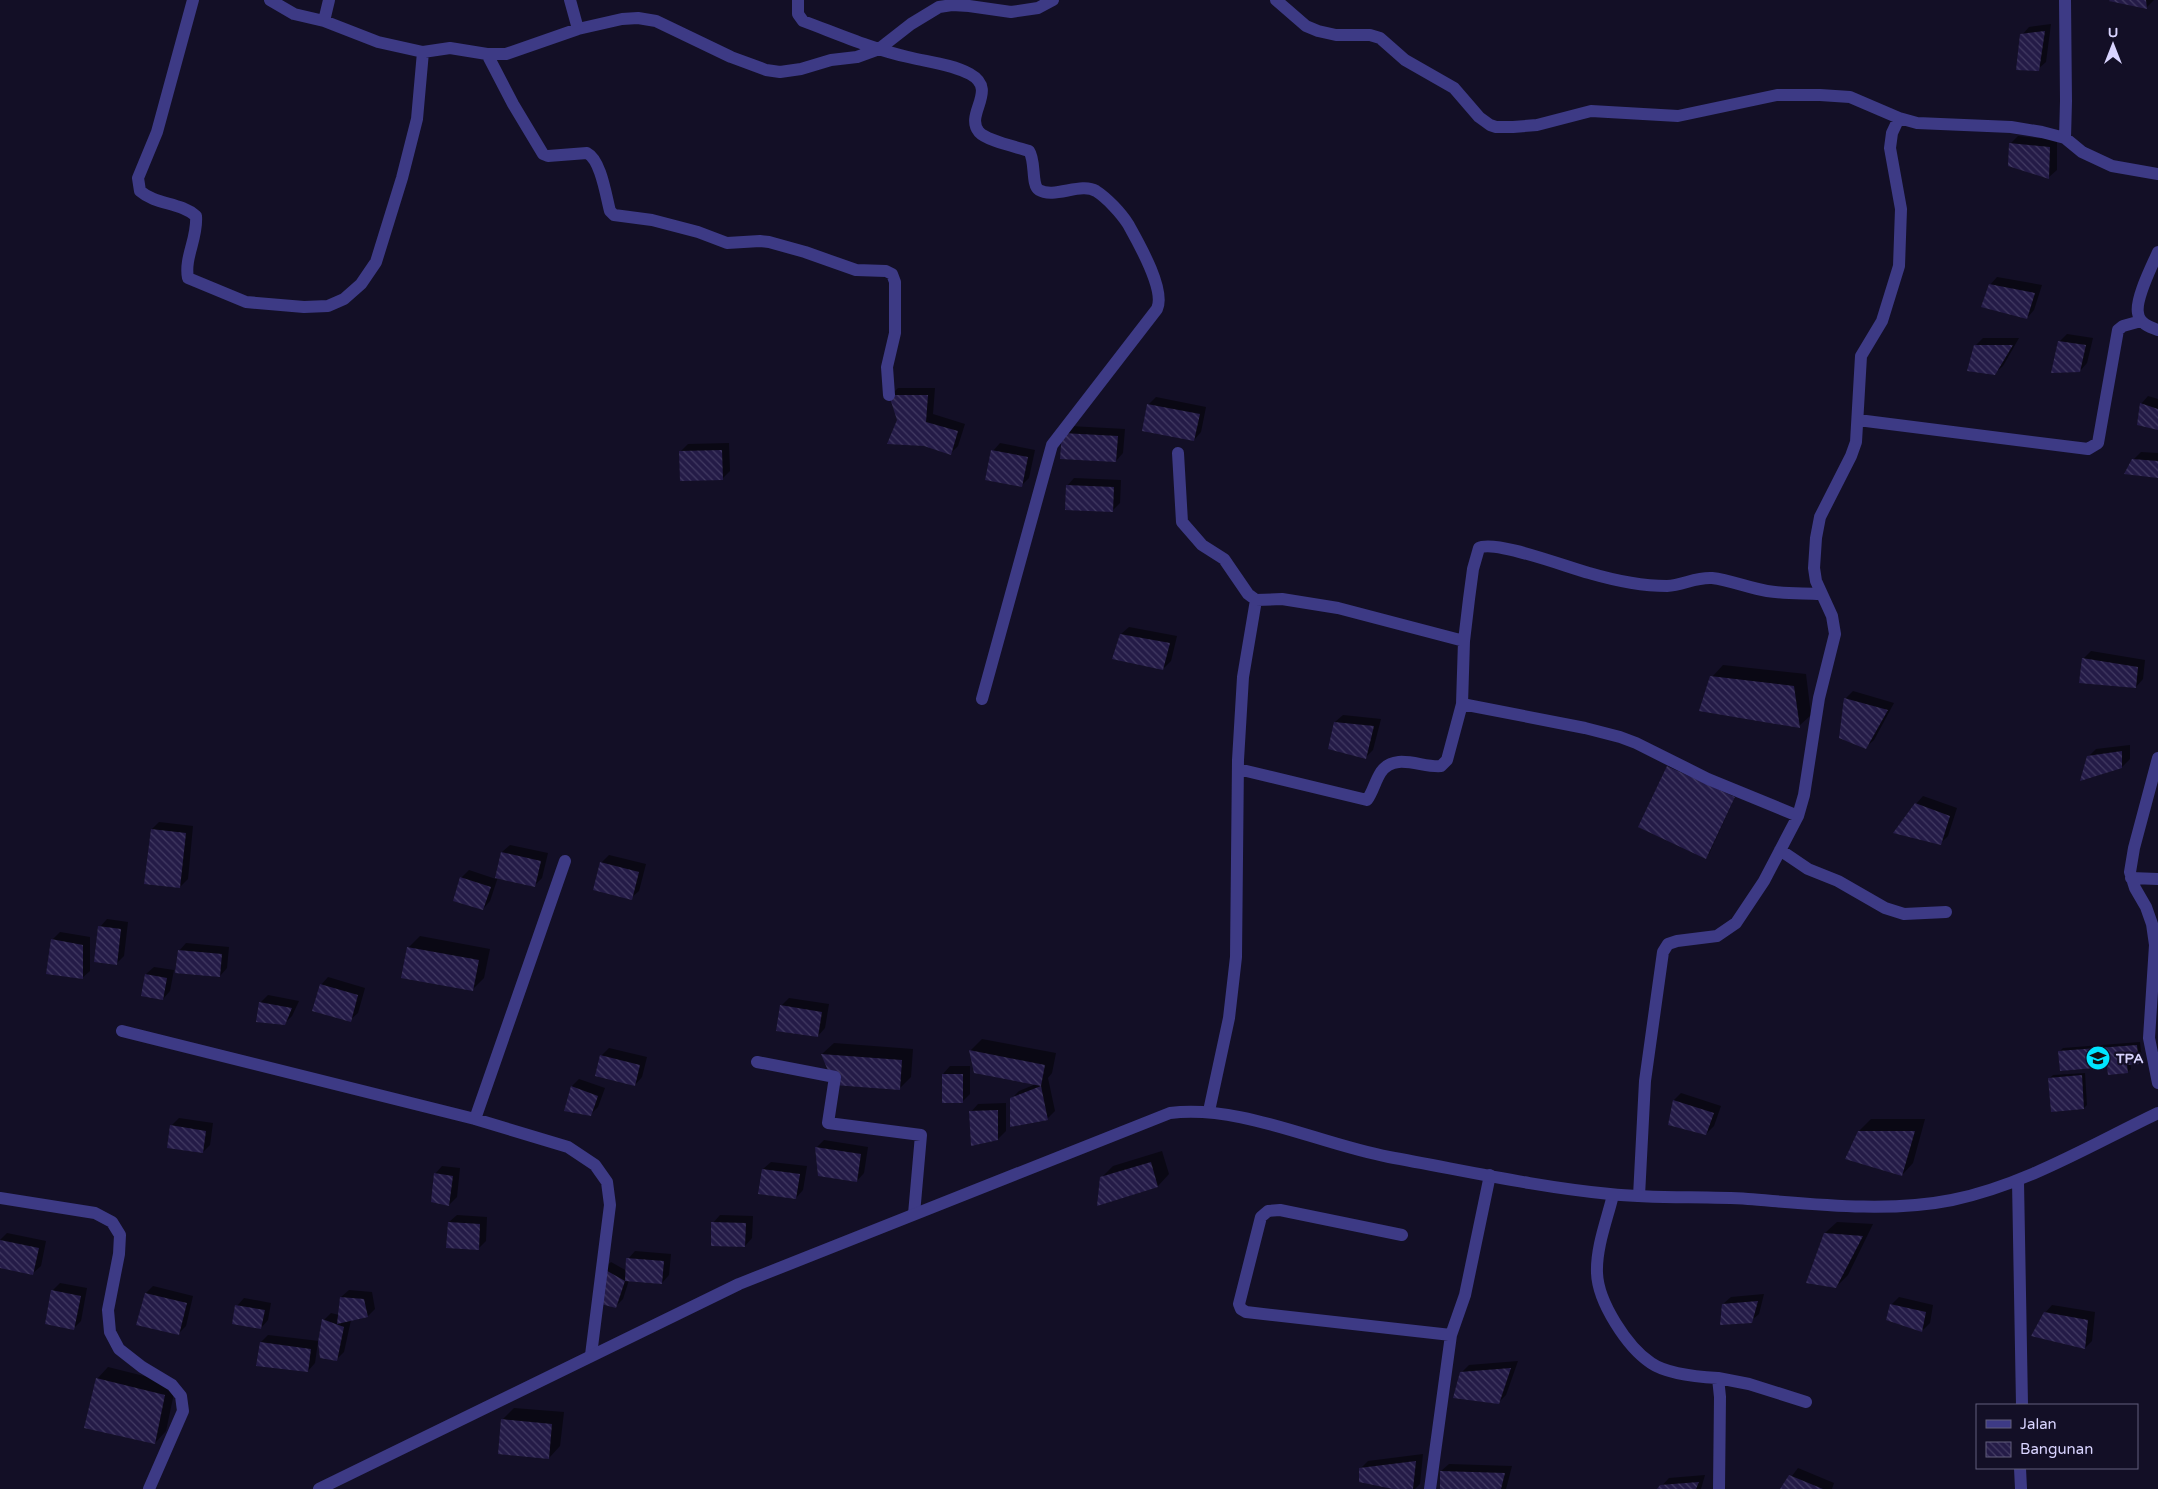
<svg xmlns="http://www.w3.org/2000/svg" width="2158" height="1489" viewBox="0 0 2158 1489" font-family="'Varela Round',sans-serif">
<defs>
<pattern id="building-back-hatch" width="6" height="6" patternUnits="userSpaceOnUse" patternTransform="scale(1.25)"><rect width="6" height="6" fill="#241b47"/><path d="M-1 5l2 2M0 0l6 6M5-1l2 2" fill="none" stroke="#433b63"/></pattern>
</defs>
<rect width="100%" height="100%" fill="#130f26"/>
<path fill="#0007" d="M 2112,0 L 2154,0 L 2146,8 Z
M 2051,24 L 2046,62 L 2038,69 L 2022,35 L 2029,27 Z
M 2018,136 L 2057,140 L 2057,170 L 2049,177 L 2009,165 L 2010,144 Z
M 1997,277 L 2042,285 L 2034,310 L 2027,318 L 1990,285 Z
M 2067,334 L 2093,338 L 2087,363 L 2080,371 L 2059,342 Z
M 1983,338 L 2019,338 L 2003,366 L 1995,373 L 1975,346 Z
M 898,388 L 935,388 L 933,414 L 965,424 L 958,446 L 951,453 L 899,420 L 891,395 Z
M 2148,396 L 2158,399 L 2158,428 L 2141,404 Z
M 1156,397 L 1206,407 L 1201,432 L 1194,440 L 1148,405 Z
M 1070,426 L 1125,429 L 1123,453 L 1116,461 L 1061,458 Z
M 729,443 L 730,471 L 722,479 L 680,452 L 688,444 Z
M 1000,443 L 1035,450 L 1029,478 L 1021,486 L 993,451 Z
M 2141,452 L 2158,453 L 2158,477 L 2133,460 Z
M 1074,478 L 1121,480 L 1120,503 L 1112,511 L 1067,486 Z
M 1129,627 L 1177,636 L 1171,661 L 1163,669 L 1121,634 Z
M 2091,651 L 2145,660 L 2143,679 L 2136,687 L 2083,659 Z
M 1723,665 L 1806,674 L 1811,715 L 1799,726 L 1712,677 Z
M 1853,691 L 1894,703 L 1874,740 L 1866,747 L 1846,698 Z
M 1343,715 L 1381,719 L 1373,750 L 1365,758 L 1335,722 Z
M 2130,745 L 2130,759 L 2122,767 L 2088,757 L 2096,749 Z
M 1672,763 L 1737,793 L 1709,854 L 1706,857 L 1640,826 L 1669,766 Z
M 1923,796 L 1957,808 L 1948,836 L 1940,844 L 1916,804 Z
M 159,822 L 193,826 L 188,879 L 180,887 L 152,829 Z
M 510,845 L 548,853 L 542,878 L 535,885 L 498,877 L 490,901 L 483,909 L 461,878 L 469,870 L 496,879 L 502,852 Z
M 609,855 L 646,864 L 639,891 L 631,898 L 601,863 Z
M 107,919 L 128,922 L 124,956 L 116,964 L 100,927 Z
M 60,932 L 90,937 L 90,971 L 82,978 L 52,940 Z
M 420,936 L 490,949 L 484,978 L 472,990 L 408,948 Z
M 186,943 L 229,947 L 227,968 L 220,976 L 179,951 Z
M 154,967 L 174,970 L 170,991 L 163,999 L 142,995 L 146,974 Z
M 328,977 L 365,988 L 358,1013 L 350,1020 L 321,985 Z
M 268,995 L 299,1001 L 292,1016 L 284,1024 L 260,1003 Z
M 789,998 L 829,1004 L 825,1028 L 818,1036 L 781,1006 Z
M 982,1039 L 1056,1053 L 1052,1073 L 1048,1078 L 1055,1111 L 1047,1119 L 1011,1099 L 1019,1091 L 1036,1084 L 975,1072 L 971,1050 Z
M 2140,1042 L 2142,1059 L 2138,1063 L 2130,1063 L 2131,1069 L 2127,1072 L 2059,1052 L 2063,1048 Z
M 834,1043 L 913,1049 L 911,1077 L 899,1089 L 822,1054 Z
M 609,1048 L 647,1057 L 642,1077 L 635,1085 L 601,1056 Z
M 950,1066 L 970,1066 L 970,1094 L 962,1102 L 943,1074 Z
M 2085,1073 L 2087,1105 L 2084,1108 L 2050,1078 L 2053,1075 Z
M 579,1079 L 605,1088 L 598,1107 L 591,1114 L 565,1110 L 572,1086 Z
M 1681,1093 L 1721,1106 L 1714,1126 L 1706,1134 L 1674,1100 Z
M 1006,1103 L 1006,1131 L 998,1139 L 971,1112 L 978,1104 Z
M 179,1118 L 213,1123 L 210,1145 L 203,1152 L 171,1126 Z
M 1871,1119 L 1925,1119 L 1913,1163 L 1902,1175 L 1859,1131 Z
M 824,1140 L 868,1147 L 864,1173 L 857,1181 L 816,1148 Z
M 1162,1151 L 1169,1174 L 1158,1186 L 1101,1178 L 1113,1166 Z
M 771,1162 L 807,1166 L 803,1190 L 796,1198 L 763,1169 Z
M 442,1166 L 460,1168 L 457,1197 L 449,1205 L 435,1174 Z
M 457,1215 L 487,1217 L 486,1241 L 478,1249 L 449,1222 Z
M 720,1215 L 753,1216 L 752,1238 L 745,1246 L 713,1223 Z
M 1837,1222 L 1873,1224 L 1848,1275 L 1836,1287 L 1825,1233 Z
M 7,1233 L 46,1241 L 41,1266 L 33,1273 L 0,1267 L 0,1240 Z
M 635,1251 L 671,1254 L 669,1275 L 662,1283 L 629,1280 L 623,1299 L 615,1307 L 603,1269 L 611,1262 L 627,1271 L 628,1259 Z
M 60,1283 L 87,1288 L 81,1321 L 74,1328 L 52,1291 Z
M 153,1286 L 193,1296 L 186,1326 L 178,1334 L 146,1293 Z
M 349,1290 L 372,1292 L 375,1309 L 368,1316 L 351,1320 L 344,1352 L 336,1360 L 318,1342 L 315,1363 L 308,1371 L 261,1342 L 268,1335 L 319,1341 L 324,1320 L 331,1313 L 339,1315 L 341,1297 Z
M 1764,1294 L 1759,1314 L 1751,1321 L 1723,1304 L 1731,1297 Z
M 1899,1297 L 1933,1305 L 1930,1323 L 1922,1331 L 1888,1319 L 1892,1304 Z
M 244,1298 L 271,1303 L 268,1320 L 261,1328 L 237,1306 Z
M 2052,1305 L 2095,1312 L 2092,1341 L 2085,1348 L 2045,1313 Z
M 1518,1361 L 1506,1395 L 1498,1403 L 1461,1373 L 1469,1365 Z
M 108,1367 L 176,1384 L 166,1431 L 155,1443 L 97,1379 Z
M 514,1408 L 564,1412 L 560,1446 L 549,1458 L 503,1419 Z
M 1423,1454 L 1420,1484 L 1415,1489 L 1400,1489 L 1360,1469 L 1368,1461 Z
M 1449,1464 L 1512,1466 L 1506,1489 L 1441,1489 L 1441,1471 Z
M 1798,1468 L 1834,1483 L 1832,1489 L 1782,1489 Z
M 1705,1475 L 1701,1489 L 1659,1489 L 1669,1478 Z"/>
<path fill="url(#building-back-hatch)" d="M 2110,0 L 2146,0 L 2147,9 L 2109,1 Z
M 2045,31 L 2039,71 L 2016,70 L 2020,34 Z
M 2009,143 L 2050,147 L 2049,179 L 2008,166 Z
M 1989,284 L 2035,293 L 2027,319 L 1981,307 Z
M 2058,341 L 2086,345 L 2080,372 L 2051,373 Z
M 1974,345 L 2013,345 L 1995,375 L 1967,371 Z
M 889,395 L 928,395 L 926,422 L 958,431 L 951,455 L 924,446 L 887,444 L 897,420 Z
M 2140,403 L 2158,409 L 2158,430 L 2137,425 Z
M 1147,404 L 1200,414 L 1194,441 L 1142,431 Z
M 1062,433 L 1118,436 L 1116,462 L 1060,459 Z
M 722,450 L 723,480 L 680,481 L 679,451 Z
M 991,450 L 1028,457 L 1022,487 L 985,480 Z
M 2132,459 L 2158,461 L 2158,478 L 2124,474 Z
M 1066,485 L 1114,487 L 1113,512 L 1065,510 Z
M 1120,634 L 1170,643 L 1163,670 L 1112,659 Z
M 2082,658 L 2138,667 L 2136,688 L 2079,683 Z
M 1710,676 L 1794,686 L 1800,728 L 1699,711 Z
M 1844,698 L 1888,710 L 1866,749 L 1839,738 Z
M 1334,722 L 1374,726 L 1366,759 L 1328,749 Z
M 2122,751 L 2122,768 L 2080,781 L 2087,756 Z
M 1667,766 L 1735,797 L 1706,859 L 1638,827 Z
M 1915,803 L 1950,816 L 1941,845 L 1893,833 Z
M 151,829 L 186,833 L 180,888 L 144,884 Z
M 501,852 L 541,861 L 535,887 L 495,878 Z
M 600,862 L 639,872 L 632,900 L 593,890 Z
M 460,877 L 491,887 L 483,910 L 453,901 Z
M 98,926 L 121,929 L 117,965 L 94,962 Z
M 51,939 L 83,945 L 83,979 L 46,974 Z
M 407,947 L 479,960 L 473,991 L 401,978 Z
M 178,950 L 222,954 L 220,977 L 175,973 Z
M 145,974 L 167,978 L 163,1000 L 141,996 Z
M 320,984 L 358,995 L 351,1022 L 312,1011 Z
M 259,1002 L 292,1008 L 285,1025 L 256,1022 Z
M 780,1005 L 822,1012 L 818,1037 L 776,1031 Z
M 2137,1045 L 2139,1064 L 2127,1065 L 2128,1073 L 2108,1075 L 2107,1067 L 2060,1071 L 2058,1051 Z
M 969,1050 L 1045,1065 L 1041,1086 L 1048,1120 L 1010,1127 L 1010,1098 L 1041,1086 L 974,1073 Z
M 821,1054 L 902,1060 L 900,1090 L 834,1085 Z
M 600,1055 L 640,1065 L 635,1086 L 595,1076 Z
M 942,1074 L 963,1074 L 963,1103 L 942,1103 Z
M 2082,1075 L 2084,1109 L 2051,1112 L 2048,1078 Z
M 571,1086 L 598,1096 L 591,1116 L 564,1111 Z
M 1673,1100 L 1714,1113 L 1706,1135 L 1668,1125 Z
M 998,1110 L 998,1140 L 971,1146 L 969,1111 Z
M 170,1125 L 206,1131 L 203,1153 L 167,1148 Z
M 1858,1131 L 1915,1131 L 1902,1176 L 1845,1159 Z
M 815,1147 L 861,1154 L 857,1182 L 818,1176 Z
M 1151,1162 L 1158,1187 L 1097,1206 L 1100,1177 Z
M 762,1169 L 800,1174 L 796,1199 L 758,1194 Z
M 434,1173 L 453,1176 L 449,1206 L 431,1202 Z
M 448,1222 L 480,1224 L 479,1250 L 446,1248 Z
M 711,1222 L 746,1223 L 745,1247 L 711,1246 Z
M 1824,1233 L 1863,1236 L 1836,1288 L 1806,1283 Z
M 0,1240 L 39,1248 L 33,1275 L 0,1268 Z
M 626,1258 L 664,1261 L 662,1284 L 625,1281 L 616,1308 L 597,1303 L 602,1268 L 625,1281 Z
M 51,1290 L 81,1296 L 74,1330 L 45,1324 Z
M 145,1293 L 187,1303 L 179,1335 L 136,1325 Z
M 340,1297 L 364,1299 L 368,1317 L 337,1324 Z
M 1758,1301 L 1752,1323 L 1720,1325 L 1722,1304 Z
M 1890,1304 L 1926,1312 L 1922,1332 L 1886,1320 Z
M 235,1305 L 265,1310 L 261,1329 L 232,1324 Z
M 2044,1312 L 2088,1320 L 2085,1349 L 2031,1336 Z
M 322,1319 L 344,1327 L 337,1361 L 320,1358 L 318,1342 Z
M 260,1342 L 311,1349 L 308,1372 L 256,1366 Z
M 1511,1368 L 1499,1404 L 1453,1398 L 1460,1372 Z
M 96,1378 L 165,1395 L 155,1444 L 84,1428 Z
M 501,1419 L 552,1424 L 549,1459 L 498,1454 Z
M 1416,1461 L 1413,1489 L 1393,1489 L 1359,1482 L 1359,1468 Z
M 1440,1471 L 1505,1473 L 1501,1489 L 1440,1489 Z
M 1789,1475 L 1823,1489 L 1780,1489 Z
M 1699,1482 L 1696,1489 L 1657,1489 L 1660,1485 Z"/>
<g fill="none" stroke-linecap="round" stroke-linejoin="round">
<path stroke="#3d3a85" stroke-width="12" d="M 193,0 L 157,132 L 138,178 L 140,191 C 156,205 180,202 196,216 C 198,238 184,257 188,278 L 246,302 L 304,307 L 328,306 L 344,299 L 361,284 L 376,262 L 402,178 L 417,119 L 423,52
M 270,0 L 294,14 L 324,21 L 378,42 L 423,52 L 450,48 L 487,54 L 506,54 L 578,29 L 622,19 L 638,18 L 656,21 L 731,57 L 766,70 L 780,72 L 801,69 L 831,60 L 857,57 L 879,49 L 911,24 L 939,7 L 952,5 L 969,6 L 1011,12 L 1038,8 L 1053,0
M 570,0 L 578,29
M 798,0 L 798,14 L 803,21 C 838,34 872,49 908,57 C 928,62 951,64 970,74 C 999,90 964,114 979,132 C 987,141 1017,147 1029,151 C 1036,161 1031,185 1039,190 C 1054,199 1081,182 1096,191 C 1107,198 1121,213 1128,224 C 1138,242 1166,290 1157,309 L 1052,445 L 982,699
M 1276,0 L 1306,26 L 1318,31 L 1336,35 L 1370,35 L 1380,38 L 1405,60 L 1454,88 L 1479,117 L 1490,125 L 1496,127 L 1513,127 L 1537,125 L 1591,111 L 1678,116 L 1777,95 L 1820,95 L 1850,97 L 1899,118 L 1917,123 L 2011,127 L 2042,132 L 2065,138 L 2082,152 L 2112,166 L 2158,174
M 324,21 L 329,0
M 487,54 L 513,104 L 543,154 L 548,156 L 587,153 C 601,160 606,196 610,211 L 614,215 L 652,220 L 698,232 L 727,243 L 760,241 L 769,242 L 805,252 L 856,270 L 886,271 L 892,274 L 895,282 L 895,333 L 887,367 L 889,395
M 2065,138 L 2066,101 L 2065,0
M 2158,252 C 2152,266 2135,299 2138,313 C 2139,323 2149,327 2158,330
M 1858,420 L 2088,449 L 2098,443 L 2118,330 L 2123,326 L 2141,321
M 1178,453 L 1182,522 L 1202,545 L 1224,559 L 1248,594 L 1256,600
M 1462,704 L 1585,728 L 1620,737 L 1636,743 L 1708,779 L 1798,816
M 2158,758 L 2134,848 L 2130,872 L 2135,888 L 2146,907 L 2152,924 L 2155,945 L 2149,1038 L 2158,1083
M 1238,769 L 1367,800 C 1373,792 1375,781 1381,772 C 1395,752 1422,768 1441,766 L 1447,760 L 1462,704 L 1464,641 L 1469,599 L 1473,569 L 1479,548 C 1494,539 1569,568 1589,573 C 1613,580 1642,586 1667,586 C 1683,585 1696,577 1712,578 C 1730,580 1749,588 1767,591 C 1785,594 1803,593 1820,594
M 1780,850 L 1808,869 L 1838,881 L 1885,908 L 1904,914 L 1946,912
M 2131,878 L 2158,879
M 122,1031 L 475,1119 L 568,1147 L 595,1165 L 607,1182 L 610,1205 L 591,1355
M 757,1062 L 835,1077 L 828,1123 L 921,1135 L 914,1214
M 1209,1111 L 1229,1018 L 1236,957 L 1238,760 L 1243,677 L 1256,600 L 1282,599 L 1338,608 L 1464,641
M 475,1119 L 565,861
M 1613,1195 C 1607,1220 1596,1247 1597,1273 C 1598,1302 1627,1347 1651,1363 C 1667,1374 1699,1377 1718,1378 L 1720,1397 L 1719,1489
M 1639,1196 L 1645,1081 L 1663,952 L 1668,944 L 1677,941 L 1717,936 L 1736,923 L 1764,881 L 1798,816 L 1804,795 L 1819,698 L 1835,634 L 1832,616 L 1816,581 L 1814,568 L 1816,538 L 1820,517 L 1851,456 L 1856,442 L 1861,356 L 1882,321 L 1899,266 L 1901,209 L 1890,148 L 1892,133 L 1899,118
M 0,1198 L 95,1213 L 112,1222 L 120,1235 L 119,1254 L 108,1310 L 110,1332 L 119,1349 L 142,1367 L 172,1385 L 181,1396 L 183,1411 L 149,1489
M 1402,1235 L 1280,1210 L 1268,1211 L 1261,1217 L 1239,1304 L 1241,1309 L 1246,1312 L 1451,1335
M 1718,1378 L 1749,1384 L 1806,1402
M 1430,1489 L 1451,1335 L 1465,1295 L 1490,1175"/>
<path stroke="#3d3a85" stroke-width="12" d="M 2018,1181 L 2022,1405
M 2020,1468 L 2021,1489
M 319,1489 L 739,1284 L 1170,1113 C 1240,1104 1319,1144 1389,1157 C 1462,1170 1536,1187 1610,1194 C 1656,1199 1702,1196 1748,1199 C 1812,1204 1888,1213 1952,1200 C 2025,1185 2091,1145 2158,1113"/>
</g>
<defs>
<symbol id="school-disc" viewBox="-11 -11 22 22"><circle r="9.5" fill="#00e5ff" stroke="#130f26"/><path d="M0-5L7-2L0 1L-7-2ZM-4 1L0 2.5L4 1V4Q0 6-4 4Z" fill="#111"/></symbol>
</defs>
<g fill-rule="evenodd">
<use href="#school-disc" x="2084" y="1044" width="28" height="28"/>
</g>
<g text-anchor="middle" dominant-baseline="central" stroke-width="4.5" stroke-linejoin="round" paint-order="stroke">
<g font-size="14" font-weight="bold" fill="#d9d4ff" stroke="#130f26" text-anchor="start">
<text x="2116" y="1058">TPA</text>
</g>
</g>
<rect x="1976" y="1404" width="162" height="65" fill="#130f26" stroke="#625e7d"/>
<rect x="1986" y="1420" width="25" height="8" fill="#3d3a85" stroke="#625e7d"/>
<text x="2020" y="1429" font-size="15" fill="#d9d4ff">Jalan</text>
<rect x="1986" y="1442" width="25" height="15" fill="url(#building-back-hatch)" stroke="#625e7d"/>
<text x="2020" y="1454" font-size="15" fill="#d9d4ff">Bangunan</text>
<g transform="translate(2113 45)" stroke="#130f26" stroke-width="4" paint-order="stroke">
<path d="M0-4L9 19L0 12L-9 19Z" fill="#d9d4ff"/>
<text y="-8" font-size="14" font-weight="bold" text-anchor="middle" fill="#d9d4ff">U</text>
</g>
</svg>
